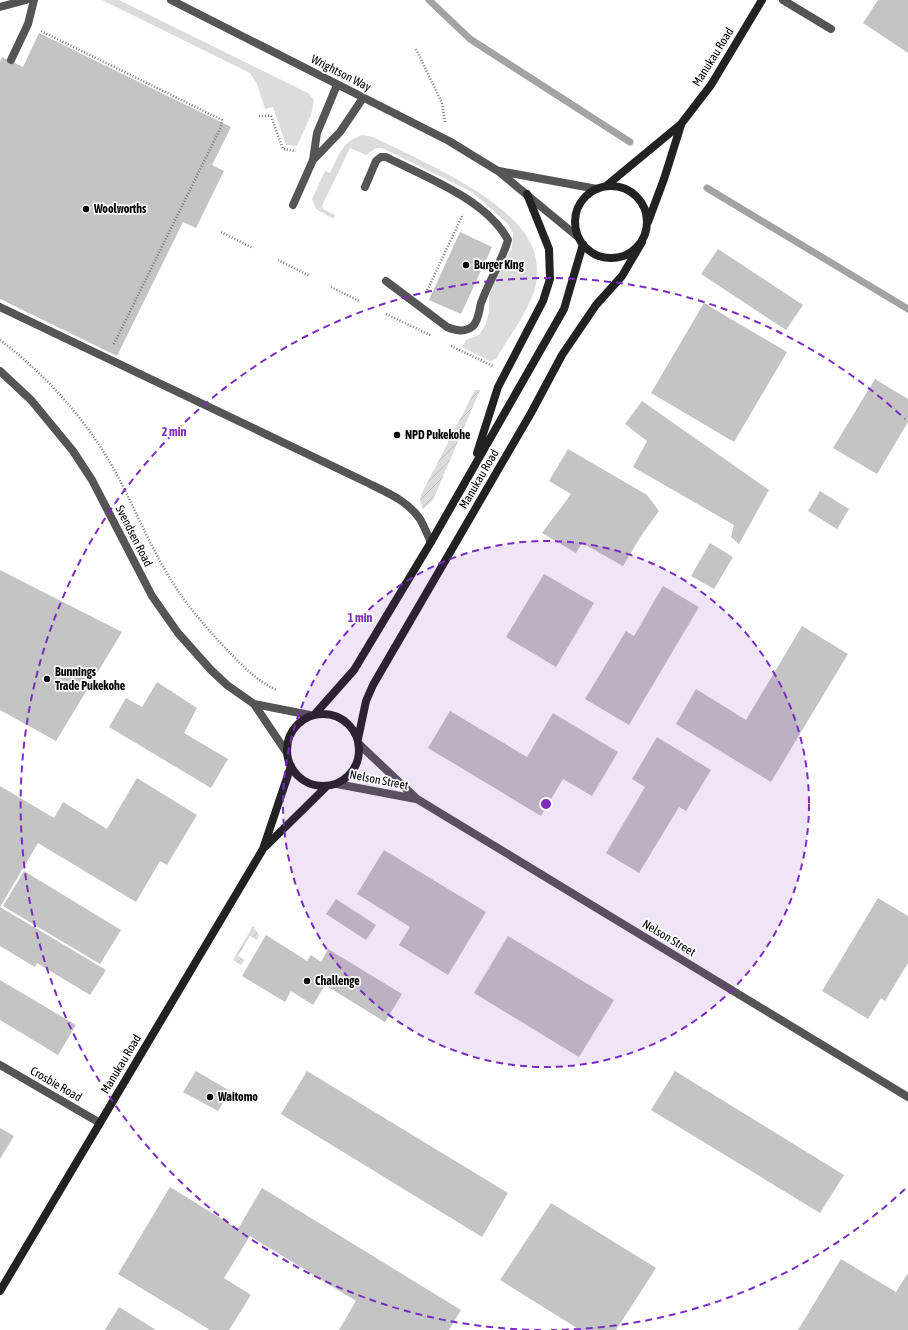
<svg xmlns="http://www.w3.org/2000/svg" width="908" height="1330" viewBox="0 0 908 1330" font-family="'Asap Condensed',sans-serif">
<defs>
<pattern id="garden-furrows" width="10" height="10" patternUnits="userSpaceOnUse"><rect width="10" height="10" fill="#dcdcdc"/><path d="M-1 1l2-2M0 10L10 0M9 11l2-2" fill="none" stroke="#bbb"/></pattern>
</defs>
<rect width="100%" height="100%" fill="#fff"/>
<path fill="#dcdcdc" d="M 102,0 L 119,0 L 308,93 L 314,100 L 311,115 L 297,146 L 286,145 L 273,107 L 265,109 L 257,84 L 250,73 Z
M 362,135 L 373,137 C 419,160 506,196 530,242 C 537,254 538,270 536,284 C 532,307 508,338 496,359 L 490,361 L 462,347 L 466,340 L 479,335 L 486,324 L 489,311 L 489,296 L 502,265 L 512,249 L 513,233 L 508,224 L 472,192 L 382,148 L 376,148 L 366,155 L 350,148 L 322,206 L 323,209 L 335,215 L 334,218 L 332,218 L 316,209 L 312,199 L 325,171 L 330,173 C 339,155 342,142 362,135 Z"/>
<path fill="url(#garden-furrows)" d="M 475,390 L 480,390 L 433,500 L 423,509 L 420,501 L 421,495 Z
M 253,926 L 259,935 L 257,940 L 250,936 L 238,956 L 245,960 L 241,965 L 233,960 Z"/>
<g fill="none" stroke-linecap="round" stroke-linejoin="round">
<path stroke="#a3a3a3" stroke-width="7" d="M 429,0 L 470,39 L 630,142
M 707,188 L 908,309"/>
</g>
<path fill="#c4c4c4" d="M 878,0 L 908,0 L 908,53 L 863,23 Z
M 39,33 L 231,127 L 212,165 L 224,171 L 196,228 L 183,222 L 117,356 L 0,299 L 0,61 L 2,57 L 23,67 Z
M 460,232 L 492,247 L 461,314 L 429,300 Z
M 718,249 L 803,305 L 786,330 L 701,274 Z
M 704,303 L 787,352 L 734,442 L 651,393 Z
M 875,379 L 908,399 L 908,422 L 877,474 L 833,448 Z
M 642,401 L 769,490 L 739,544 L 731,537 L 734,525 L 633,467 L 647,441 L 625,424 Z
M 568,449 L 647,495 L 659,511 L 641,536 L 623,566 L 582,543 L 576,553 L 542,533 L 571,494 L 549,481 Z
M 820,491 L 849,509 L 837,529 L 808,511 Z
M 710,543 L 733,557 L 714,589 L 691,576 Z
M 0,570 L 122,632 L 56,741 L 0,710 Z
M 544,574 L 594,603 L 556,667 L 506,637 Z
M 663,586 L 699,607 L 629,725 L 585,699 L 626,631 L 634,636 Z
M 802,626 L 848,654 L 771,782 L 676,724 L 696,689 L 746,720 Z
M 157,682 L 197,708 L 184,733 L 228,759 L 211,788 L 109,727 L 126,698 L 142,707 Z
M 450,711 L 527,757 L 553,713 L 618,752 L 592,796 L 563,779 L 541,816 L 428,748 Z
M 657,737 L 711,770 L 686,811 L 679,807 L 639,873 L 606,853 L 645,787 L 632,779 Z
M 137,778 L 197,815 L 167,865 L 160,861 L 136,902 L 38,843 L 0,907 L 106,970 L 90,995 L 37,963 L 35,967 L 0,946 L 0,786 L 54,818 L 63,802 L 107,829 Z
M 384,850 L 486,912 L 448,975 L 399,945 L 410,927 L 357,894 Z
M 24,871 L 121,930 L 100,964 L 3,906 Z
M 878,898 L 908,916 L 908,963 L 885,1001 L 881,998 L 868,1019 L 822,991 Z
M 336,899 L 376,925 L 366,940 L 326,914 Z
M 266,935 L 307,961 L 311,955 L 321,962 L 328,949 L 402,994 L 385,1022 L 325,985 L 313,1005 L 291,991 L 285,1002 L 242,976 Z
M 508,936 L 614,1000 L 579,1057 L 474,993 Z
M 0,980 L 76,1025 L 58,1055 L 0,1020 Z
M 196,1071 L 230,1091 L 218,1111 L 183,1092 Z
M 307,1071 L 508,1193 L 482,1237 L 281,1114 Z
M 675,1071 L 844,1175 L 820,1213 L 651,1110 Z
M 0,1128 L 14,1136 L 0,1159 Z
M 170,1187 L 238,1229 L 262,1188 L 461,1310 L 449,1330 L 339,1330 L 356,1301 L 250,1236 L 224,1278 L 251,1295 L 229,1330 L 210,1330 L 118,1274 Z
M 551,1203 L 656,1268 L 616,1330 L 580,1330 L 500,1280 Z
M 841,1259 L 896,1292 L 908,1273 L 908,1330 L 798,1330 Z
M 119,1307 L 156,1330 L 105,1330 Z"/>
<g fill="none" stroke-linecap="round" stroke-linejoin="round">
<path stroke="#777" stroke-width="2.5" stroke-dasharray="1 2" stroke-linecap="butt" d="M 41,31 L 222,120 L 221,127 L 113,346
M 416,49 L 442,103 L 445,122
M 259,116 L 271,116 L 283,149 L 296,151
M 221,232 L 253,248
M 278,260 L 310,276
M 331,287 L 359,301
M 426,293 L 463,214
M 386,314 L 432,336
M 0,340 C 44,373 83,416 111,464 C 132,501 148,543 171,580 C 187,606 208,630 230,653 C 244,667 258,682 277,690
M 451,346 L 493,366"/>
<path stroke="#555" stroke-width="8" d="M 783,0 L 831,29
M 0,7 L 26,0
M 11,60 L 28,24 L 34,0
M 313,160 L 340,132 L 363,98
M 365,187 L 376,161 L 381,157 L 386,157 C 425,177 486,199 508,240 C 502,261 489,281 481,303 C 479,310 479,320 473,326 C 465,333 456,331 447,327 L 386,281
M 293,205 L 313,160 L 317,133 L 337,85
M 0,307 L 368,483 C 386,492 408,501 420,519 C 424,526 427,534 431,542"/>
<path stroke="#555" stroke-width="8" d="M 171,0 L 449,141 L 498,171 L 578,237
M 499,171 L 597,189
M 0,371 L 31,400 L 73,451 L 92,480 L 152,596 L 178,633 L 211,670 L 227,685 L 254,704 L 287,753
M 254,704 L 310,715
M 0,1065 L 100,1123"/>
<path stroke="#555" stroke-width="8" d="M 360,745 L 417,799 L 908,1097
M 337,784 L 416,799"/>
<path stroke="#222" stroke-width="8" d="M 606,186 L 681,124 L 711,85 L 762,0
M575 222a36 36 0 1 1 72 0a36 36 0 1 1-72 0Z
M 648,222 L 664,179 L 681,125
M 477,453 L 498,387 L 543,301 L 550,279 L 549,249 L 527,194
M287 750a36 36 0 1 1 72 0a36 36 0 1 1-72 0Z
M 315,714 L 354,670 L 431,542 L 564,309 L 583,244
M 358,739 L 366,701 L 373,685 L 531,413 L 562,355 L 596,305 L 622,276 L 642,242
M 265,847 L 327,786
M 0,1291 L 263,849 L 291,766"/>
</g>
<circle cx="546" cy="804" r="263" fill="#7b2cbf" fill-opacity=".12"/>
<g fill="none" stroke="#7b2cbf" stroke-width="2" stroke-dasharray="7 5">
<circle cx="546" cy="804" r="263"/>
<path d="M905 1189A526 526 0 0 1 551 1330M541 1330A526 526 0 1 1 905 419"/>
</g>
<g fill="#000" stroke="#fff" stroke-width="1.5">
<circle cx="86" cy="209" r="4"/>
<circle cx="466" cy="265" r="4"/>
<circle cx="397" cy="435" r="4"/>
<circle cx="47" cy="679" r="4"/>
<circle cx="307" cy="981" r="4"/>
<circle cx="210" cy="1097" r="4"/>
</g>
<g text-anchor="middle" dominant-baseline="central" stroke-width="3.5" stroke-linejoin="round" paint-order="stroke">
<g font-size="12" fill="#000" stroke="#fff">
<text transform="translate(713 57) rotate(-58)">Manukau Road</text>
<text transform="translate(341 73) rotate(27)">Wrightson Way</text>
<text transform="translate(479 479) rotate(-60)">Manukau Road</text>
<text transform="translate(134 536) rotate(63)">Svendsen Road</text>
<text transform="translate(379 780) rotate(11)">Nelson Street</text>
<text transform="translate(669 938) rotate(31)">Nelson Street</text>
<text transform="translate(121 1064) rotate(-59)">Manukau Road</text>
<text transform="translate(56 1084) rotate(30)">Crosbie Road</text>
</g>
<g font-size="12" font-weight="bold" fill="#000" stroke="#fff" text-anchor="start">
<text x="94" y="209">Woolworths</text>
<text x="474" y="265">Burger King</text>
<text x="405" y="435">NPD Pukekohe</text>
<text x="55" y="672">Bunnings<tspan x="55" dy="14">Trade Pukekohe</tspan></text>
<text x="315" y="981">Challenge</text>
<text x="218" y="1097">Waitomo</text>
</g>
</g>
<circle cx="546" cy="804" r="6" fill="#7b2cbf" stroke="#fff" stroke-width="2"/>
<g font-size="12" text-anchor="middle" font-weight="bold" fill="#7b2cbf" stroke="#fff" stroke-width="3.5" stroke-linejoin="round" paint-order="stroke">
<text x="174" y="436">2 min</text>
<text x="360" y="622">1 min</text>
</g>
</svg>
